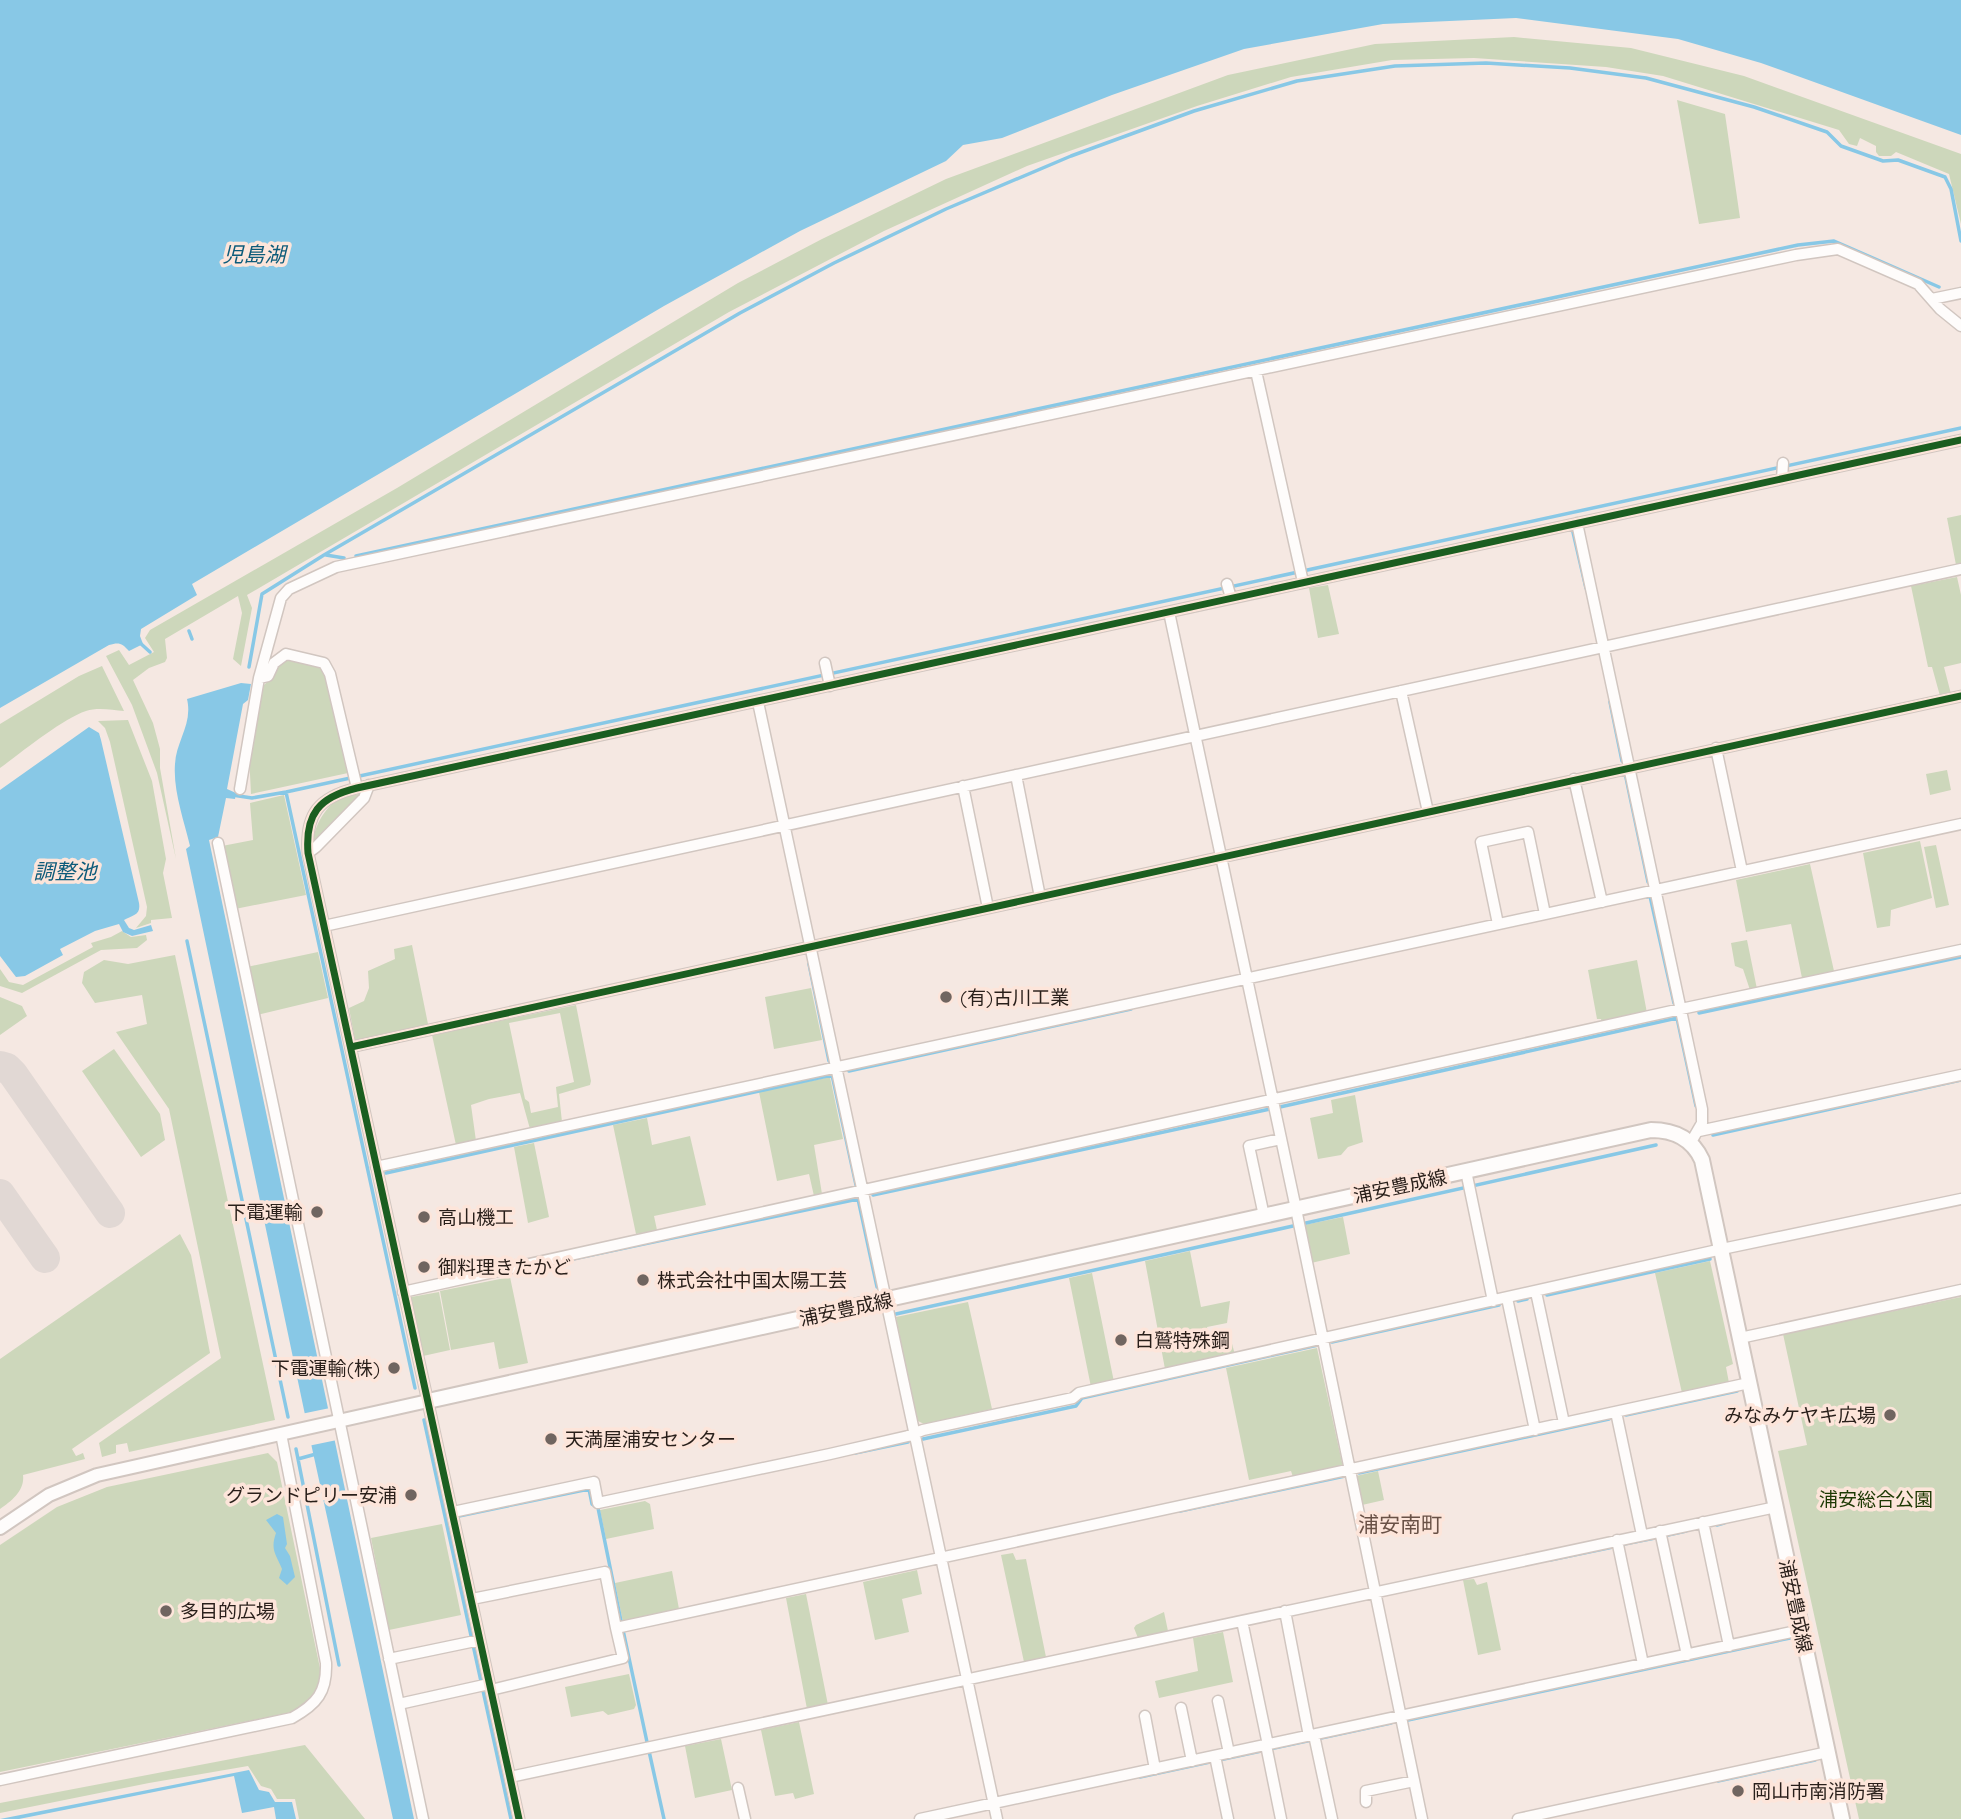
<svg xmlns="http://www.w3.org/2000/svg" width="1961" height="1819" viewBox="0 0 1961 1819" font-family="Quicksand,'Noto Sans JP',sans-serif">
<rect width="100%" height="100%" fill="#f5e8e2"/>
<path fill="#cdd7bb" fill-rule="evenodd" d="M 1514,37 L 1631,48 L 1744,76 L 1961,154 L 1961,224 L 1949,174 L 1896,152 L 1891,156 L 1879,156 L 1876,152 L 1876,146 L 1860,138 L 1857,146 L 1849,144 L 1839,130 L 1663,76 L 1606,67 L 1474,58 L 1392,60 L 1291,77 L 1197,106 L 1027,166 L 884,231 L 729,312 L 247,595 L 252,608 L 241,666 L 233,659 L 242,613 L 238,596 L 165,639 L 167,658 L 165,662 L 149,668 L 133,680 L 153,723 L 160,749 L 160,768 L 176,859 L 157,773 L 132,705 L 106,656 L 119,650 L 129,665 L 154,652 L 145,638 L 150,630 L 397,488 L 738,283 L 822,239 L 946,179 L 1228,75 L 1375,44 Z
M 1677,100 L 1725,114 L 1740,218 L 1699,224 Z
M 1961,515 L 1961,564 L 1956,565 L 1947,518 Z
M 1957,577 L 1961,595 L 1961,663 L 1944,667 L 1951,694 L 1940,696 L 1932,667 L 1928,667 L 1911,586 Z
M 1328,585 L 1339,634 L 1318,638 L 1309,588 Z
M 287,659 L 319,666 L 325,674 L 348,773 L 251,794 L 249,754 L 264,685 C 274,677 276,664 287,659 Z
M 102,666 L 124,711 C 112,710 98,707 86,711 C 62,719 22,752 0,768 L 0,724 L 79,676 Z
M 128,720 L 152,781 L 166,859 L 163,873 L 172,918 L 151,920 L 151,923 L 136,928 L 146,916 L 147,907 L 110,742 L 105,728 L 98,721 Z
M 1947,770 L 1951,790 L 1930,795 L 1926,774 Z
M 360,794 L 360,798 L 315,844 L 313,842 C 314,826 327,803 343,797 C 348,795 355,795 360,794 Z
M 284,795 L 306,895 L 235,909 L 222,846 L 253,840 L 250,803 Z
M 1920,841 L 1932,898 L 1891,910 L 1890,926 L 1877,928 L 1863,853 Z
M 1936,845 L 1949,905 L 1936,908 L 1924,847 Z
M 1810,864 L 1834,971 L 1802,978 L 1791,924 L 1746,932 L 1736,880 Z
M 122,931 L 131,937 L 146,935 L 147,940 L 137,948 L 101,950 L 22,993 L 0,986 L 0,969 L 9,982 L 23,985 L 93,947 L 91,943 L 111,937 Z
M 1747,940 L 1757,989 L 1750,990 L 1743,969 L 1735,966 L 1731,943 Z
M 412,945 L 428,1024 L 359,1041 L 355,1040 L 349,1008 L 364,1001 L 369,988 L 368,971 L 395,959 L 394,949 Z
M 318,952 L 328,998 L 257,1015 L 247,967 Z
M 175,955 L 275,1420 L 129,1452 L 127,1443 L 116,1445 L 116,1453 L 102,1457 L 99,1443 L 221,1358 L 169,1109 L 116,1032 L 147,1024 L 142,995 L 95,1003 L 82,983 L 84,972 L 104,960 L 128,964 Z
M 1637,960 L 1647,1013 L 1602,1023 L 1601,1019 L 1597,1019 L 1588,970 Z
M 811,988 L 822,1040 L 774,1049 L 765,997 Z
M 0,997 L 22,1006 L 27,1016 L 0,1035 Z
M 576,1005 L 591,1081 L 590,1085 L 559,1094 L 562,1122 L 530,1129 L 520,1093 L 489,1099 L 471,1105 L 476,1141 L 456,1145 L 432,1035 ZM 560,1013 L 574,1082 L 556,1087 L 558,1107 L 531,1113 L 529,1102 L 525,1099 L 509,1023 Z
M 114,1049 L 160,1114 L 165,1140 L 141,1157 L 82,1071 Z
M 830,1077 L 843,1139 L 814,1145 L 822,1194 L 814,1196 L 809,1174 L 777,1181 L 759,1092 Z
M 1355,1095 L 1363,1142 L 1348,1147 L 1341,1155 L 1318,1159 L 1310,1118 L 1333,1113 L 1331,1100 Z
M 647,1118 L 652,1145 L 690,1136 L 706,1205 L 654,1216 L 657,1230 L 636,1234 L 613,1125 Z
M 534,1143 L 549,1217 L 528,1223 L 514,1147 Z
M 1343,1217 L 1350,1254 L 1311,1263 L 1304,1225 Z
M 180,1234 L 191,1255 L 210,1353 L 72,1449 L 76,1456 L 83,1453 L 85,1459 L 23,1475 C 25,1490 12,1501 0,1509 L 0,1359 Z
M 1190,1251 L 1201,1307 L 1230,1301 L 1227,1323 L 1207,1327 L 1209,1340 L 1230,1336 L 1235,1355 L 1165,1369 L 1145,1261 Z
M 1710,1261 L 1733,1364 L 1726,1367 L 1729,1383 L 1682,1393 L 1655,1273 Z
M 1092,1273 L 1114,1382 L 1091,1387 L 1069,1278 Z
M 510,1277 L 528,1363 L 499,1369 L 494,1342 L 451,1350 L 440,1291 Z
M 439,1292 L 450,1350 L 423,1356 L 411,1297 Z
M 1961,1297 L 1961,1819 L 1859,1819 L 1778,1451 L 1807,1445 L 1783,1334 Z
M 968,1302 L 992,1409 L 924,1424 L 916,1420 L 896,1317 Z
M 1317,1348 L 1343,1467 L 1293,1477 L 1291,1471 L 1249,1480 L 1226,1368 Z
M 268,1453 L 277,1462 L 321,1673 C 316,1696 310,1703 288,1713 L 0,1772 L 0,1545 L 57,1507 L 107,1487 Z
M 1378,1471 L 1384,1500 L 1362,1505 L 1356,1476 Z
M 645,1501 L 650,1504 L 654,1529 L 606,1539 L 600,1510 Z
M 442,1524 L 461,1615 L 389,1630 L 371,1538 Z
M 1013,1553 L 1016,1560 L 1026,1559 L 1046,1657 L 1024,1662 L 1001,1555 Z
M 917,1570 L 922,1594 L 902,1599 L 909,1632 L 875,1640 L 863,1582 Z
M 672,1571 L 679,1609 L 623,1622 L 615,1583 Z
M 1474,1579 L 1477,1585 L 1487,1582 L 1501,1650 L 1478,1655 L 1463,1580 Z
M 806,1594 L 828,1705 L 807,1709 L 786,1598 Z
M 1164,1612 L 1168,1631 L 1138,1638 L 1134,1628 L 1136,1625 Z
M 1223,1632 L 1233,1682 L 1159,1698 L 1155,1681 L 1198,1671 L 1193,1638 Z
M 629,1674 L 636,1705 L 634,1709 L 608,1715 L 603,1711 L 571,1717 L 565,1687 Z
M 799,1722 L 814,1794 L 795,1799 L 793,1793 L 775,1796 L 761,1730 Z
M 721,1739 L 732,1790 L 695,1798 L 685,1746 Z
M 305,1745 L 365,1819 L 299,1819 L 295,1799 L 277,1799 L 271,1789 L 261,1786 L 248,1766 L 149,1783 L 0,1813 L 0,1803 Z"/>
<path fill="#88c8e6" d="M 0,0 L 1961,0 L 1961,135 L 1761,63 L 1678,39 L 1516,18 L 1383,24 L 1244,49 L 1112,95 L 1002,138 L 963,145 L 946,161 L 800,231 L 664,306 L 192,584 L 197,595 L 141,629 L 140,636 L 143,644 L 129,651 C 122,643 119,642 109,645 L 0,708 Z
M 241,683 L 251,684 L 248,700 L 243,704 L 227,789 L 236,793 L 235,799 L 226,798 L 218,837 L 209,840 L 414,1819 L 393,1819 L 312,1448 L 186,849 L 190,846 C 184,820 173,791 175,764 C 176,741 193,724 187,699 Z
M 89,727 L 99,733 L 101,740 L 139,903 C 141,915 133,915 124,920 L 129,928 L 134,930 L 151,925 L 153,931 L 132,936 L 123,932 L 119,924 L 95,931 L 60,949 L 63,955 L 25,976 L 16,977 L 0,956 L 0,790 Z
M 277,1514 L 283,1517 L 287,1544 L 285,1548 L 290,1556 L 295,1577 L 287,1585 L 279,1578 L 282,1569 C 276,1554 270,1550 276,1533 L 266,1520 Z
M 249,1770 L 259,1790 L 269,1792 L 275,1802 L 292,1802 L 296,1819 L 276,1819 L 274,1807 L 242,1813 L 234,1776 L 19,1819 L 0,1819 Z"/>
<path fill="#f5e8e2" d="M 330,1408 L 337,1440 L 308,1446 L 301,1414 Z"/>
<g fill="none" stroke-linecap="round" stroke-linejoin="round">
<path stroke="#88c8e6" stroke-width="3.5" d="M 1573,532 L 1586,588
M 326,555 L 344,558
M 356,556 L 1798,245 L 1834,241 L 1939,287
M 189,631 L 192,639
M 139,642 L 150,652
M 249,667 L 262,594 L 324,555 L 740,313 L 834,263 L 946,209 L 1071,156 L 1194,111 L 1297,81 L 1395,66 L 1486,63 L 1570,68 L 1646,78 L 1754,107 L 1827,132 L 1841,146 L 1883,161 L 1898,160 L 1945,177 L 1951,189 L 1961,241
M 1610,702 L 1622,761
M 1623,774 L 1625,773 L 1648,882
M 286,792 L 415,1388
M 232,795 L 252,798 L 286,792 L 1961,428
M 1647,897 L 1650,896 L 1674,1003
M 187,941 L 288,1417
M 809,964 L 829,1061
M 1699,1013 L 1961,957
M 849,1071 L 1131,1009
M 1280,1107 L 1677,1018 L 1696,1106
M 1713,1135 L 1961,1080
M 386,1173 L 832,1075 L 856,1185
M 873,1195 L 1270,1109
M 1306,1223 L 1656,1145
M 563,1261 L 858,1199 L 877,1287
M 1547,1295 L 1710,1259
M 1518,1301 L 1527,1299
M 896,1314 L 1293,1226
M 1332,1342 L 1499,1305
M 1626,1415 L 1737,1391
M 424,1420 L 511,1819
M 923,1439 L 1076,1406 L 1082,1398 L 1318,1345
M 296,1449 L 298,1459
M 855,1453 L 908,1442
M 316,1454 L 298,1459 L 339,1665
M 1359,1473 L 1609,1419
M 598,1508 L 621,1621
M 1180,1511 L 1345,1476
M 459,1516 L 589,1489 L 592,1504 L 598,1508
M 1717,1525 L 1724,1523
M 1668,1535 L 1686,1531
M 1624,1544 L 1655,1538
M 1550,1560 L 1613,1547
M 625,1630 L 623,1630 L 647,1742
M 1408,1720 L 1790,1638
M 649,1751 L 664,1819
M 1140,1777 L 1391,1723
M 1718,1781 L 1815,1760"/>
<path stroke="#e1d8d4" stroke-width="30" d="M 0,1066 L 7,1068 L 13,1074 L 110,1213
M 0,1194 L 45,1258"/>
<defs>
<path id="minor" d="M 1932,299 L 1961,293
M 1256,371 L 1303,582
M 1782,479 L 1783,463
M 1577,523 L 1702,1109 L 1702,1123 L 1691,1142
M 1227,584 L 1231,598
M 1169,612 L 1296,1209 L 1422,1819
M 825,663 L 830,686
M 259,678 L 268,676 L 274,663 L 286,654 L 324,663 L 330,674 L 357,788
M 1401,691 L 1428,812
M 758,702 L 997,1819
M 1716,748 L 1742,871
M 1016,775 L 1040,897
M 1574,779 L 1602,902
M 963,786 L 988,908
M 240,789 L 259,678 L 281,598 L 289,589 L 336,567 L 1796,255 L 1838,249 L 1918,284 L 1940,309 L 1961,326
M 218,843 L 423,1819
M 308,853 L 316,847 L 364,798 L 369,785
M 1498,924 L 1481,842 L 1528,832 L 1545,914
M 324,926 L 1961,569
M 351,1047 L 1961,696
M 1699,1131 L 1961,1075
M 376,1167 L 1961,824
M 1466,1171 L 1493,1301
M 1264,1216 L 1249,1146 L 1281,1139
M 403,1292 L 1681,1009 L 1961,950
M 1536,1292 L 1564,1423
M 1507,1298 L 1535,1430
M 1740,1338 L 1961,1290
M 1616,1412 L 1642,1535
M 453,1512 L 594,1482 L 598,1503 L 830,1454 L 908,1436 L 923,1430 L 1073,1398 L 1079,1393 L 1722,1249 L 1961,1199
M 1703,1522 L 1729,1646
M 1660,1531 L 1687,1655
M 1617,1540 L 1643,1664
M 472,1599 L 605,1572 L 616,1628
M 1285,1611 L 1309,1736
M 1242,1621 L 1268,1745
M 389,1659 L 480,1640
M 491,1690 L 623,1658 L 616,1628 L 1749,1383
M 1218,1701 L 1229,1753
M 399,1704 L 489,1684
M 1181,1708 L 1192,1761
M 1145,1716 L 1155,1769
M 1314,1735 L 1332,1819
M 1266,1745 L 1281,1819
M 1215,1756 L 1228,1819
M 510,1777 L 1776,1507
M 0,1780 L 292,1718 C 317,1704 327,1692 326,1663 L 281,1434
M 738,1788 L 745,1819
M 1366,1802 L 1366,1791 L 1414,1781
M 519,1819 L 308,853 C 305,814 319,797 357,788 L 1961,440
M 920,1819 L 1801,1630
M 1518,1819 L 1828,1752"/>
<path id="tertiary" d="M 0,1528 L 49,1495 L 97,1475 L 428,1401"/>
<path id="secondary" d="M 428,1401 L 1651,1130 C 1674,1130 1692,1138 1702,1160 L 1842,1819"/>
</defs>
<use href="#minor" stroke="#d1c6c0" stroke-width="13"/>
<use href="#tertiary" stroke="#d1c6c0" stroke-width="16"/>
<use href="#secondary" stroke="#d1c6c0" stroke-width="18"/>
<use href="#minor" stroke="#fefcfb" stroke-width="10"/>
<use href="#tertiary" stroke="#fefcfb" stroke-width="12"/>
<use href="#secondary" stroke="#fefcfb" stroke-width="14"/>
<defs>
<path id="cycleway" d="M 351,1047 L 1961,696
M 519,1819 L 308,853 C 305,814 319,797 357,788 L 1961,440"/>
</defs>
<use href="#cycleway" stroke="#fde5da" stroke-width="11"/>
<use href="#cycleway" stroke="#1b5e20" stroke-width="7"/>
</g>
<g fill="#706560" stroke="#fde5da" stroke-width="2.5">
<circle cx="946" cy="997" r="7"/>
<circle cx="317" cy="1212" r="7"/>
<circle cx="424" cy="1217" r="7"/>
<circle cx="424" cy="1267" r="7"/>
<circle cx="643" cy="1280" r="7"/>
<circle cx="1121" cy="1340" r="7"/>
<circle cx="394" cy="1368" r="7"/>
<circle cx="1890" cy="1415" r="7"/>
<circle cx="551" cy="1439" r="7"/>
<circle cx="411" cy="1495" r="7"/>
<circle cx="166" cy="1611" r="7"/>
<circle cx="1738" cy="1791" r="7"/>
</g>
<g text-anchor="middle" dominant-baseline="central" stroke-width="7" stroke-linejoin="round" paint-order="stroke">
<g font-size="19" fill="#291f1a" stroke="#fde5da" text-anchor="start">
<text x="960" y="997">(有)古川工業</text>
<text x="303" y="1212" text-anchor="end">下電運輸</text>
<text x="438" y="1217">高山機工</text>
<text x="438" y="1267">御料理きたかど</text>
<text x="657" y="1280">株式会社中国太陽工芸</text>
<text x="1135" y="1340">白鷲特殊鋼</text>
<text x="380" y="1368" text-anchor="end">下電運輸(株)</text>
<text x="1876" y="1415" text-anchor="end">みなみケヤキ広場</text>
<text x="565" y="1439">天満屋浦安センター</text>
<text x="397" y="1495" text-anchor="end">グランドピリー安浦</text>
<text x="180" y="1611">多目的広場</text>
<text x="1752" y="1791">岡山市南消防署</text>
</g>
<g font-size="19" fill="#291f1a" stroke="#fde5da">
<text transform="translate(1400 1186) rotate(-12)">浦安豊成線</text>
<text transform="translate(846 1309) rotate(-12)">浦安豊成線</text>
<text transform="translate(1796 1606) rotate(78)">浦安豊成線</text>
</g>
<g font-size="19" fill="#1d3903" stroke="#fde5da">
<text x="1876" y="1499">浦安総合公園</text>
</g>
<g font-size="21" font-style="italic" fill="#0d5b7a" stroke="#fde5da">
<text x="254" y="254">児島湖</text>
<text x="65" y="871">調整池</text>
</g>
<g font-size="21" fill="#695146" stroke="#fde5da">
<text x="1400" y="1524">浦安南町</text>
</g>
</g>
</svg>
